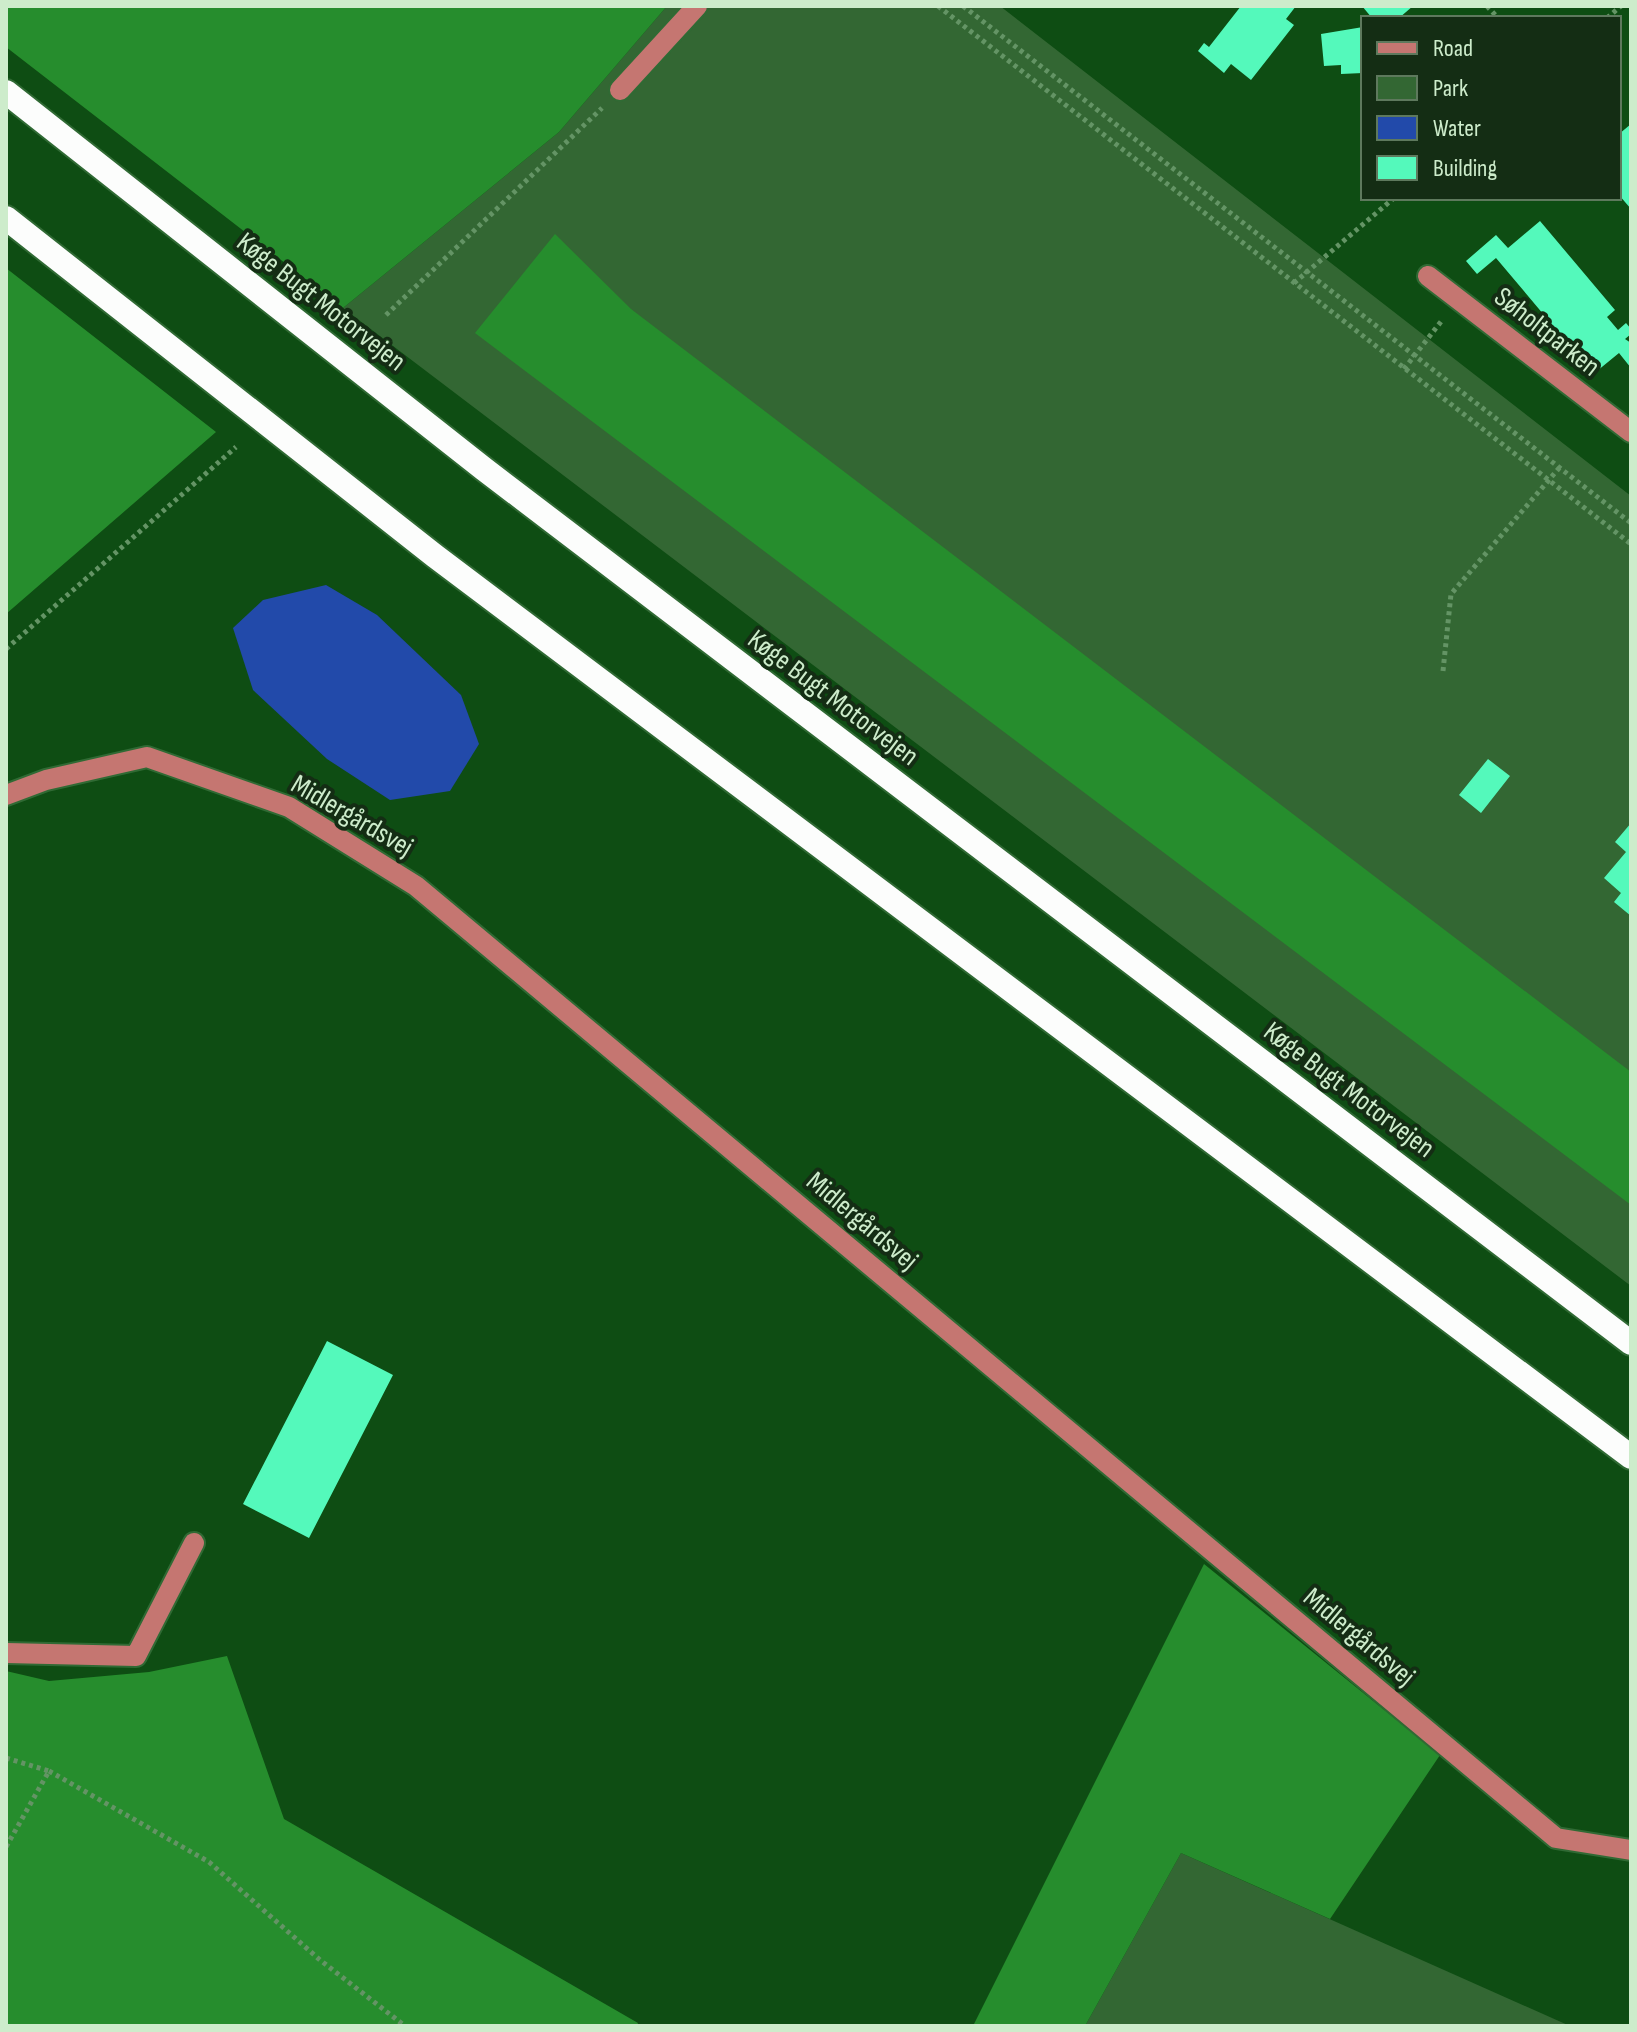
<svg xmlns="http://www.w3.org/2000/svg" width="1637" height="2032" viewBox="0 0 1637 2032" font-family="'Sofia Sans Condensed',sans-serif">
<rect width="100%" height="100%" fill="#0e4d13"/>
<path fill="#336733" d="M 667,6 L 1000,6 L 1631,496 L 1631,1286 L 343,308 L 559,132 Z
M 1181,1853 L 1570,2026 L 1085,2026 Z"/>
<path fill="#268d2d" d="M 6,6 L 667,6 L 559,132 L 343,308 L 6,47 Z
M 555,234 L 631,309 L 1631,1072 L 1631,1205 L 475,333 Z
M 6,268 L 216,432 L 6,614 Z
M 1204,1564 L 1440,1755 L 1330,1919 L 1181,1853 L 1085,2026 L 973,2026 Z
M 227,1656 L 284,1819 L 638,2023 L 637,2026 L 6,2026 L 6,1671 L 49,1681 L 149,1672 Z"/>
<path fill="#224aaa" d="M 326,585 L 377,615 L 461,695 L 479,744 L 450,791 L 390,800 L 327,759 L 253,690 L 233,628 L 263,600 Z"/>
<path fill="#54f9bb" d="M 1241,6 L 1296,6 L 1286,19 L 1294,25 L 1251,80 L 1231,64 L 1224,73 L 1198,51 L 1204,43 L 1209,47 Z
M 1362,6 L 1413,6 L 1399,18 L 1372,18 Z
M 1363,27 L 1363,73 L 1341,74 L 1341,65 L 1324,66 L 1321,34 Z
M 1631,124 L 1631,209 L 1619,195 L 1619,134 Z
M 1540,221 L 1615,310 L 1607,317 L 1618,330 L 1626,323 L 1631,329 L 1631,334 L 1625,339 L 1631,343 L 1631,368 L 1619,353 L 1597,371 L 1574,344 L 1571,347 L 1496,258 L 1477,274 L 1466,261 L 1496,235 L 1508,248 Z
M 1488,759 L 1510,776 L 1481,813 L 1459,795 Z
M 1631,823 L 1631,916 L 1614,902 L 1621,893 L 1604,878 L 1626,852 L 1615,842 Z
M 327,1341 L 393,1375 L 309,1538 L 243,1504 Z"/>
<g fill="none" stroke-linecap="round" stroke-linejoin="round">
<defs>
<path id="minor" d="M 620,90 L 697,6
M 1428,276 L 1631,432
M 6,795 L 46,780 L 147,757 L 289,807 L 416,886 L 1556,1838 L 1631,1850
M 6,1653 L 136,1656 L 194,1543"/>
<path id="highway" d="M 6,92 L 484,469 L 1631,1343
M 6,218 L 435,556 L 1631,1457"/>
</defs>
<use href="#minor" stroke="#306a34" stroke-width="24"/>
<use href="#highway" stroke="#306a34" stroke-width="28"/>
<path stroke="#649465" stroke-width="5" stroke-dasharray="4 4" stroke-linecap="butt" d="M 938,6 L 1631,544
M 963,6 L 1631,523
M 1487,6 L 1498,18
M 1607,18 L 1621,6
M 1294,283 L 1394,198
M 386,315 L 602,108
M 1404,369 L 1443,319
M 6,649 L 236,447
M 1443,671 L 1451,594 L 1560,467
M 6,1758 L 49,1771 L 6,1847
M 49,1771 L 209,1862 L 320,1960 L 405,2026"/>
<use href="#minor" stroke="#c57671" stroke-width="20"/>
<use href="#highway" stroke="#fcfdfc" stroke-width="24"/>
</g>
<g text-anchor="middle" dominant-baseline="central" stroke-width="8" stroke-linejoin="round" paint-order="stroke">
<g font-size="28" fill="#cdeccb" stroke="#142d14">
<text transform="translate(321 302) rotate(38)">Køge Bugt Motorvejen</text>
<text transform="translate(1547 332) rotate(38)">Søholtparken</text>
<text transform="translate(833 698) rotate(37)">Køge Bugt Motorvejen</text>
<text transform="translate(352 816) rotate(30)">Midlergårdsvej</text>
<text transform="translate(1349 1090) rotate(37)">Køge Bugt Motorvejen</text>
<text transform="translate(862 1221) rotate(40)">Midlergårdsvej</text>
<text transform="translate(1359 1637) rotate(40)">Midlergårdsvej</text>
</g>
</g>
<rect width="1637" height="2032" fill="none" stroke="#cdeccb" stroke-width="16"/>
<rect x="1361" y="16" width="260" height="184" fill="#142d14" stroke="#5e795d" stroke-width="2"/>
<rect x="1377" y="42" width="40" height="12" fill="#c57671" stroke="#5e795d" stroke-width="2"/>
<text x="1433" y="56" font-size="24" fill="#cdeccb">Road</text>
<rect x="1377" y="76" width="40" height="24" fill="#336733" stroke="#5e795d" stroke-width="2"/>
<text x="1433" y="96" font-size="24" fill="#cdeccb">Park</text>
<rect x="1377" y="116" width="40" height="24" fill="#224aaa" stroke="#5e795d" stroke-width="2"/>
<text x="1433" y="136" font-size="24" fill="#cdeccb">Water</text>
<rect x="1377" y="156" width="40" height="24" fill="#54f9bb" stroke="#5e795d" stroke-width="2"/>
<text x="1433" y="176" font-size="24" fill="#cdeccb">Building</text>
</svg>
